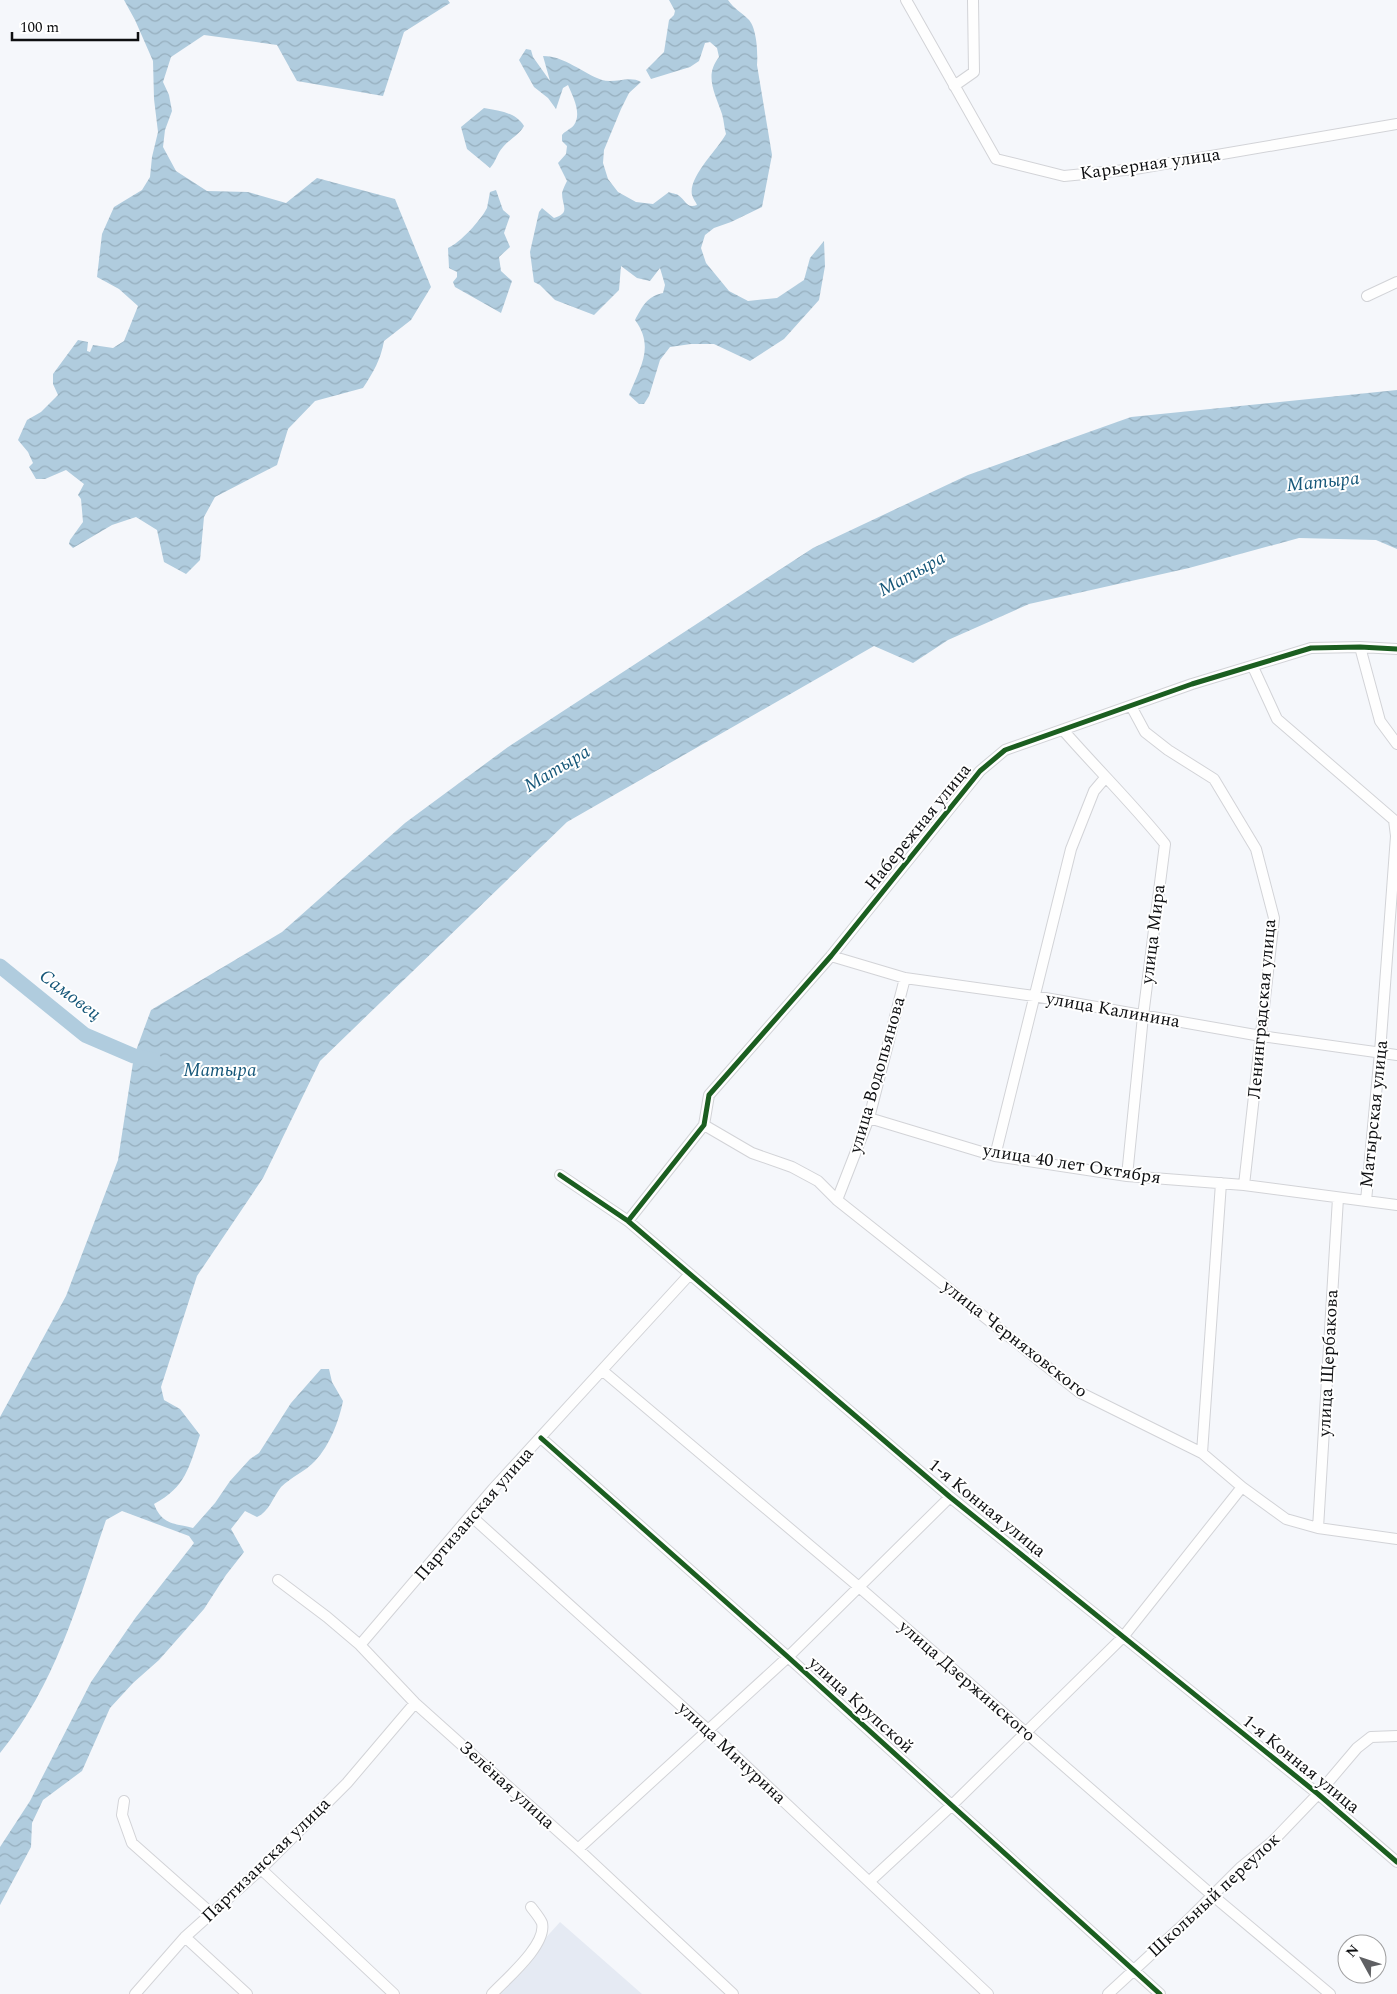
<svg xmlns="http://www.w3.org/2000/svg" width="1397" height="1994" viewBox="0 0 1397 1994" font-family="Spectral,serif">
<defs>
<pattern id="water-waves" width="16" height="10" patternUnits="userSpaceOnUse" patternTransform="scale(1.25)"><rect width="16" height="10" fill="#b0ccde"/><path d="M0 5q4-4 8 0t8 0" fill="none" stroke="#96aebd"/></pattern>
</defs>
<rect width="100%" height="100%" fill="#f5f7fb"/>
<path fill="#e5eaf3" d="M 560,1922 L 642,1994 L 495,1994 Z"/>
<path fill="url(#water-waves)" d="M 124,0 L 448,0 L 450,3 L 404,32 L 383,96 L 297,81 L 277,45 L 204,35 L 171,57 L 163,82 L 169,95 L 172,111 L 165,130 L 163,147 L 176,171 L 207,191 L 248,192 L 286,203 L 317,178 L 395,199 L 431,287 L 411,320 L 384,341 C 381,359 373,373 363,388 L 315,401 L 288,429 L 277,465 L 215,497 L 204,517 L 200,560 L 186,574 L 164,562 L 157,530 L 136,517 L 112,525 L 73,548 L 69,544 L 70,540 L 83,522 L 81,499 L 78,495 L 84,484 L 66,470 L 45,479 L 36,479 L 29,467 L 33,463 L 28,452 L 18,440 L 27,420 L 41,412 L 58,395 L 53,384 L 53,374 L 78,340 L 88,342 L 87,351 L 90,352 L 93,345 L 113,348 L 124,341 L 138,306 L 119,289 L 97,277 L 102,234 L 114,207 L 142,190 L 150,177 L 152,157 L 158,132 L 154,99 L 153,61 L 135,20 Z
M 669,0 L 728,0 C 734,9 741,12 748,19 C 757,27 758,54 757,65 L 772,155 L 762,207 L 731,222 L 714,228 L 705,235 L 701,248 L 706,263 L 729,291 L 748,301 L 777,298 L 804,280 L 810,258 L 824,241 L 825,266 L 819,300 L 784,339 L 750,361 L 714,344 L 691,344 L 670,347 L 660,360 L 649,396 L 644,404 L 639,404 L 629,395 C 640,367 655,347 635,320 C 642,307 647,296 663,293 L 665,285 L 660,268 L 650,281 L 637,278 L 621,266 L 619,290 L 594,315 L 555,300 L 540,285 L 534,282 L 530,252 L 539,212 L 542,208 L 554,218 C 571,213 562,206 562,193 C 563,189 565,185 567,181 L 558,163 L 566,154 L 567,146 L 562,141 L 562,135 C 565,131 571,129 574,125 C 582,113 573,97 568,85 L 563,88 L 556,109 L 548,98 L 534,87 L 519,60 L 526,49 L 531,50 L 533,57 L 550,81 L 543,56 C 565,56 582,73 602,80 C 614,84 630,75 641,82 L 629,93 L 621,109 L 604,150 L 603,163 L 608,179 L 618,192 L 636,202 L 653,204 L 669,192 C 670,193 678,194 678,195 C 686,200 686,209 697,205 C 696,202 693,199 692,195 C 688,177 718,149 726,134 C 724,127 724,121 722,114 C 715,93 704,76 719,57 L 717,48 L 710,42 L 705,43 L 699,61 L 690,67 L 651,79 L 646,70 L 664,52 L 669,20 L 674,15 L 675,11 Z
M 484,108 C 500,111 515,112 524,126 C 519,135 510,139 503,147 C 497,153 496,162 490,168 L 467,149 L 461,127 Z
M 496,190 L 503,210 L 510,216 L 504,233 L 510,247 L 499,257 L 501,271 L 512,281 L 501,313 L 455,287 L 453,282 L 457,277 L 457,272 L 449,268 L 448,248 C 460,243 481,220 487,208 C 488,203 489,197 490,192 Z
M 1397,390 L 1397,549 L 1376,540 L 1299,538 L 1189,568 L 1029,604 L 948,640 L 913,663 L 874,646 L 567,822 L 320,1061 L 263,1178 L 197,1276 L 161,1387 L 164,1400 L 180,1409 L 200,1435 C 189,1467 186,1487 154,1504 C 162,1525 174,1523 193,1528 L 215,1503 L 230,1481 L 250,1459 L 259,1453 L 291,1403 L 321,1369 L 329,1369 L 332,1382 L 343,1401 C 339,1421 330,1445 315,1461 C 306,1471 291,1477 281,1487 C 273,1497 269,1512 257,1517 L 245,1511 L 231,1529 L 244,1552 L 226,1575 L 204,1609 L 159,1660 L 133,1683 L 110,1708 L 82,1771 L 43,1800 L 32,1823 L 31,1847 L 0,1905 L 0,1847 L 30,1801 L 91,1682 L 136,1617 L 194,1543 L 189,1536 L 122,1511 L 106,1520 C 78,1602 56,1684 0,1753 L 0,1417 L 66,1296 L 118,1160 L 134,1056 L 151,1010 L 282,932 L 405,823 L 508,747 L 813,548 L 968,475 L 1131,417 Z"/>
<g fill="none" stroke-linecap="round" stroke-linejoin="round">
<path stroke="#b0ccde" stroke-width="15" d="M 0,966 L 85,1035 L 134,1056 L 154,1060"/>
<defs>
<path id="minor" d="M 906,0 L 996,159 L 1064,176 L 1135,169 L 1397,124
M 954,86 L 974,72 L 973,0
M 1367,296 L 1397,282
M 1360,647 L 1380,721 L 1397,744
M 1253,667 L 1277,719 L 1394,820 L 1396,836 L 1380,1052 L 1366,1201
M 1131,706 L 1145,732 L 1168,750 L 1214,779 L 1256,849 L 1274,918 L 1244,1185
M 1063,730 C 1097,769 1133,804 1165,844 L 1143,1016 L 1127,1176
M 831,956 L 905,978 L 1034,996 L 1261,1036 L 1397,1055
M 869,1118 L 995,1156 L 1127,1176 L 1244,1185 L 1397,1205
M 704,1125 L 752,1153 L 792,1167 L 818,1181 L 837,1200 L 1079,1392 L 1202,1453 L 1242,1487 L 1286,1519 L 1318,1528 L 1397,1539
M 995,1156 L 1071,849 L 1094,791 L 1105,778
M 560,1175 L 628,1221 L 950,1497 L 1318,1794 L 1397,1862
M 837,1200 L 869,1118 L 905,978
M 628,1221 L 704,1125 L 709,1095 L 831,956 L 980,771 L 1005,750 L 1192,684 L 1311,648 L 1360,647 L 1397,649
M 603,1371 L 859,1587 L 1212,1895 L 1330,1994
M 541,1438 L 788,1657 L 1160,1994
M 1202,1453 L 1221,1183
M 471,1516 L 707,1729 L 988,1994
M 1318,1528 L 1338,1198
M 278,1580 L 327,1617 L 360,1645 L 415,1703 L 578,1849 L 733,1994
M 360,1645 L 493,1489 L 690,1274
M 124,1801 L 122,1815 L 132,1843 L 211,1913
M 578,1849 L 788,1657 L 950,1497
M 261,1869 L 394,1994
M 870,1881 L 951,1806 L 1123,1637 L 1242,1487
M 185,1937 L 247,1994
M 135,1994 L 185,1937 L 261,1869 L 347,1783 L 415,1703
M 492,1994 C 506,1979 547,1945 542,1923 C 540,1918 534,1911 531,1907
M 1108,1994 L 1184,1924 L 1240,1868 L 1272,1842 L 1318,1794 L 1357,1748 L 1371,1737 L 1397,1736"/>
</defs>
<use href="#minor" stroke="#d2d3d7" stroke-width="12"/>
<use href="#minor" stroke="#fefefe" stroke-width="10"/>
<defs>
<path id="cycleway" d="M 560,1175 L 628,1221 L 950,1497 L 1318,1794 L 1397,1862
M 628,1221 L 704,1125 L 709,1095 L 831,956 L 980,771 L 1005,750 L 1192,684 L 1311,648 L 1360,647 L 1397,649
M 541,1438 L 788,1657 L 1160,1994"/>
</defs>
<use href="#cycleway" stroke="#fff" stroke-width="8"/>
<use href="#cycleway" stroke="#1b5e20" stroke-width="5"/>
</g>
<g text-anchor="middle" dominant-baseline="central" stroke-width="4" stroke-linejoin="round" paint-order="stroke">
<g font-size="18" fill="#0e0f11" stroke="#fff">
<text transform="translate(1150 164) rotate(-8)">Карьерная улица</text>
<text transform="translate(918 827) rotate(-51)">Набережная улица</text>
<text transform="translate(1153 934) rotate(-83)">улица Мира</text>
<text transform="translate(1262 1009) rotate(-85)">Ленинградская улица</text>
<text transform="translate(1113 1010) rotate(10)">улица Калинина</text>
<text transform="translate(877 1075) rotate(-74)">улица Водопьянова</text>
<text transform="translate(1374 1114) rotate(-84)">Матырская улица</text>
<text transform="translate(1072 1164) rotate(9)">улица 40 лет Октября</text>
<text transform="translate(1015 1339) rotate(38)">улица Черняховского</text>
<text transform="translate(1328 1363) rotate(-87)">улица Щербакова</text>
<text transform="translate(987 1508) rotate(39)">1-я Конная улица</text>
<text transform="translate(474 1514) rotate(-49)">Партизанская улица</text>
<text transform="translate(967 1681) rotate(41)">улица Дзержинского</text>
<text transform="translate(861 1705) rotate(42)">улица Крупской</text>
<text transform="translate(732 1753) rotate(43)">улица Мичурина</text>
<text transform="translate(1301 1764) rotate(39)">1-я Конная улица</text>
<text transform="translate(507 1785) rotate(42)">Зелёная улица</text>
<text transform="translate(266 1860) rotate(-44)">Партизанская улица</text>
<text transform="translate(1214 1895) rotate(-43)">Школьный переулок</text>
</g>
<g font-size="19" font-style="italic" fill="#165779" stroke="#fff">
<text transform="translate(1323 482) rotate(-6)">Матыра</text>
<text transform="translate(912 574) rotate(-29)">Матыра</text>
<text transform="translate(557 769) rotate(-31)">Матыра</text>
<text transform="translate(70 995) rotate(37)">Самовец</text>
<text x="220" y="1070">Матыра</text>
</g>
</g>
<g transform="translate(1362 1959) rotate(310)"><circle r="24" fill="#ffffff" stroke="#9f9fa0"/>
<path d="M0-4L9 19L0 12L-9 19Z" fill="#5f6063"/>
<text y="-8" font-size="14" font-weight="bold" text-anchor="middle" fill="#0e0f11">N</text>
</g>
<path d="M12 32v8h126v-8" fill="none" stroke="#0e0f11" stroke-width="2.5"/>
<text x="20" y="32" font-size="15" fill="#0e0f11" stroke="#ffffff" stroke-width="4" paint-order="stroke">100 m</text>
</svg>
